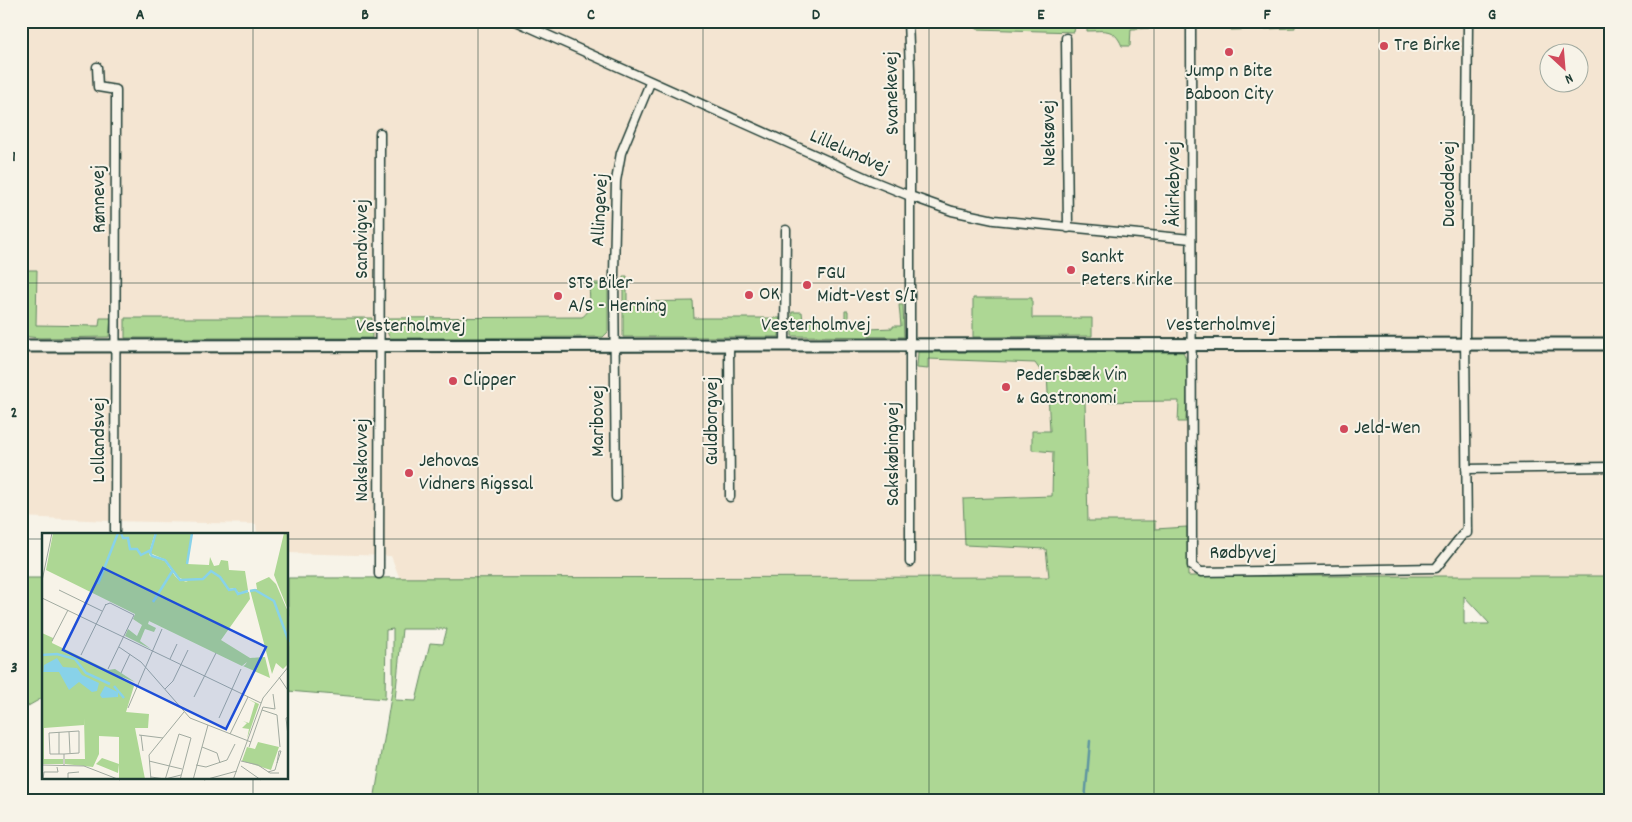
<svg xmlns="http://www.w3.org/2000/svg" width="1632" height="822" viewBox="0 0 1632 822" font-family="Dekko,sans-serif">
<rect width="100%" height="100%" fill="#f7f3e8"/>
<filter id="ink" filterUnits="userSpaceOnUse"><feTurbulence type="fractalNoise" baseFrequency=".02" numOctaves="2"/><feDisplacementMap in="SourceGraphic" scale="10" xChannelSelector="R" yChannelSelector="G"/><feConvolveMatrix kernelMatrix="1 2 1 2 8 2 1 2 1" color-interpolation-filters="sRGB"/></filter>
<g filter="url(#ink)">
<path fill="#f4e5d2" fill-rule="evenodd" d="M 21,21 L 1611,21 L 1611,576 L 400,579 L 391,556 L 288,553 L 288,534 L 257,534 L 256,524 L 109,521 L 21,517 ZM 1550,52 L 1580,52 L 1580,82 L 1550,82 Z"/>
<path fill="#add794" stroke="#668a64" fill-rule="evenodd" d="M 922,21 L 1183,21 L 1184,27 L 1131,29 L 1130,46 L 1122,46 C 1114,27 1104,31 1087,31 L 1087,26 L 1076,22 L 1074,32 L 977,29 L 973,25 L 923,27 Z
M 1231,21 L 1295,21 L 1295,28 L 1231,30 Z
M 21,270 L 37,270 L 36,325 L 99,326 L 100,318 L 111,318 L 109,337 L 40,338 L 21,336 Z
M 623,276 L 627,276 L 627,302 L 693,301 L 694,318 L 780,318 L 779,337 L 623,337 Z
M 589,283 L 608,283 L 608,332 L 603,337 L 390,338 L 385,328 L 385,318 L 582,317 C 593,311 589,295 589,283 Z
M 973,298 L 1032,298 L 1032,318 L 1092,318 L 1092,336 L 973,337 Z
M 899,305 L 903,305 L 904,337 L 792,336 L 792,312 L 802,312 L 803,321 L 831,321 L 832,319 L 845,319 L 845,311 L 848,311 L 848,326 L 869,326 L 869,329 L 893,328 L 893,326 L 901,326 Z
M 125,318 L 372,318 L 372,338 L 125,338 Z
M 918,352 L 1183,352 C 1190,361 1186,409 1186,422 L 1178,422 L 1179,401 L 1085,402 L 1088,521 L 1155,521 L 1155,529 L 1187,527 L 1188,576 L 1611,576 L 1611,801 L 374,801 L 393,685 L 393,629 L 386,630 L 385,699 L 288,691 L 288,578 L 1049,577 L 1046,549 L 965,545 L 963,499 L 1052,496 L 1053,452 L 1032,450 L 1032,431 L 1050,431 L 1047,374 L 1040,370 L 1035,363 L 928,359 L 928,369 L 917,368 ZM 1464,596 L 1489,623 L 1489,624 L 1464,624 ZM 402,629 L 447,629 L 443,644 L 430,643 L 416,701 L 395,700 Z
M 21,578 L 44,578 L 44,697 L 21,710 Z"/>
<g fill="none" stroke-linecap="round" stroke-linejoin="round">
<path stroke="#5e96a1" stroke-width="2.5" d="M 1609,671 L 1611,697
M 1085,801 L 1090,741"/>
<defs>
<path id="street" d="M 516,21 L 873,181 L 910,196 L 952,211 L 994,220 L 1191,239
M 908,21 L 910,69 L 910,562
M 1191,23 L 1192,566 L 1201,572 L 1436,568 L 1467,529
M 1066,38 L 1068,228
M 97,67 L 98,87 L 116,90 L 116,100 L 115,534
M 729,345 L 730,497
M 785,345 L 786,230
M 1466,469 L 1611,467
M 616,497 L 614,274 L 616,181 L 621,153 L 650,83
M 1467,533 L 1465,336 L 1468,25
M 379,574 L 380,133"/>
<path id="secondary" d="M 21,346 L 1611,344"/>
</defs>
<use href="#street" stroke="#1f3d34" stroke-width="11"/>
<use href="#secondary" stroke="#1f3d34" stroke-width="15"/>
<use href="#street" stroke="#f7f3e8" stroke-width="8"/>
<use href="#secondary" stroke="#f7f3e8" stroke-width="11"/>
</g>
</g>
<path fill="none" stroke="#1f3d34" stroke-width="1" stroke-opacity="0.55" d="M 253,21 L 253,534M 478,21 L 478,801M 703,21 L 703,801M 929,21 L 929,801M 1154,21 L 1154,801M 1379,21 L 1379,801M 21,283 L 1611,283M 21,539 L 44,539M 288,539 L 1611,539M 253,778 L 253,801"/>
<g fill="#d1495b" stroke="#f7f3e8" stroke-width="2">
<circle cx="1384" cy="46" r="5"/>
<circle cx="1229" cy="52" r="5"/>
<circle cx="1071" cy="270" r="5"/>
<circle cx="807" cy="285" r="5"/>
<circle cx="749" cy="295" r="5"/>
<circle cx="558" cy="296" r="5"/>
<circle cx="453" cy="381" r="5"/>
<circle cx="1006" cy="387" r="5"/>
<circle cx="1344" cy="429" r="5"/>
<circle cx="409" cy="473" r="5"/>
</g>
<g text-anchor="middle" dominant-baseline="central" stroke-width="4" stroke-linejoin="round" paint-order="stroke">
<g font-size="20" fill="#1f3d34" stroke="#f7f3e8" text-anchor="start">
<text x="1394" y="46">Tre Birke</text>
<text x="1229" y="72" text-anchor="middle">Jump n Bite<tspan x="1229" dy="23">Baboon City</tspan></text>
<text x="1081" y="258">Sankt<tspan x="1081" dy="23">Peters Kirke</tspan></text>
<text x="817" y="274">FGU<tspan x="817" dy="23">Midt-Vest S/I</tspan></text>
<text x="568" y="284">STS Biler<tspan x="568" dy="23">A/S - Herning</tspan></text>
<text x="759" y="295">OK</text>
<text x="1016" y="376">Pedersbæk Vin<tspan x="1016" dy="23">&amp; Gastronomi</tspan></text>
<text x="463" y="381">Clipper</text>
<text x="1354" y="429">Jeld-Wen</text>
<text x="419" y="462">Jehovas<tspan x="419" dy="23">Vidners Rigssal</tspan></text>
</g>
<g font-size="20" fill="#1f3d34" stroke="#f7f3e8">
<text transform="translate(893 93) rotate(-91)">Svanekevej</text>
<text transform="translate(1050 133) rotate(-91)">Neksøvej</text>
<text transform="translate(849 153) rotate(24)">Lillelundvej</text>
<text transform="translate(1175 184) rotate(-90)">Åkirkebyvej</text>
<text transform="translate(1450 184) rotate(-90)">Dueoddevej</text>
<text transform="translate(100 199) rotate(-91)">Rønnevej</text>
<text transform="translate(601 210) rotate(-87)">Allingevej</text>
<text transform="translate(363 239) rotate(-90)">Sandvigvej</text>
<text x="816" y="326">Vesterholmvej</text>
<text x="1221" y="326">Vesterholmvej</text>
<text x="411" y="327">Vesterholmvej</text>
<text transform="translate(599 421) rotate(-90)">Maribovej</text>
<text transform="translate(713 421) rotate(-90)">Guldborgvej</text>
<text transform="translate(100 440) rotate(-90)">Lollandsvej</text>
<text transform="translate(894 454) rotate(-90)">Sakskøbingvej</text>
<text transform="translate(363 460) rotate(-90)">Nakskovvej</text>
<text x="1243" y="554">Rødbyvej</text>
</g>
</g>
<g transform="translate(42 533)">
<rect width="246" height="246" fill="#f7f3e8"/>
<path d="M 11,0 L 113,0 L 107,20 L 108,23 L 123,28 L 133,43 L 137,47 L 146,49 L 134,43 L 124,27 L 108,20 L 114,0 L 150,0 L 145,31 L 167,32 L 168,24 L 172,33 L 177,32 L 179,27 L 186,28 L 187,37 L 203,38 L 206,57 L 197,60 L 192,55 L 187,56 L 184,52 L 187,57 L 193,57 L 196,61 L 207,59 L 208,66 L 179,107 L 208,125 L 223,124 L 228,145 L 201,133 L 203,132 L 205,129 L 200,133 L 107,88 L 106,91 L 114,95 L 112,99 L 103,96 L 98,108 L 109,116 L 83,103 L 86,96 L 95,103 L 100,92 L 91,86 L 93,81 L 4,37 ZM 242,0 L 246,0 L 246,77 L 232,42 ZM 227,44 L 234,51 L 247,81 L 246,131 L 241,136 L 234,130 L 230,141 L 208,57 L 215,56 L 214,50 ZM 0,100 L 11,105 L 10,110 L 66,137 L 73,136 L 93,149 L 80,144 L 92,153 L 84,179 L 107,181 L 106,195 L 93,195 L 103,246 L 77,245 L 77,204 L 57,203 L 57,221 L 51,234 L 23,231 L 23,226 L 43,226 L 42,185 L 42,192 L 2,195 L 2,226 L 21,226 L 21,231 L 0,231 ZM 206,166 L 217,171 L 205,206 L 207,196 L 200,195 L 205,190 L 201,188 L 207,190 L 213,170 ZM 216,209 L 237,214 L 229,237 L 200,228 L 205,214 L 213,216 ZM 60,225 L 77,231 L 76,240 L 54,231 Z" fill="#add794"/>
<path d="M 15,125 L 21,134 L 35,135 L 40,142 L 57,150 L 55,158 L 50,159 L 37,149 L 27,157 L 17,139 L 1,139 L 2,132 ZM 63,153 L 76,159 L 76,164 L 60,165 L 58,162 Z" fill="#88d2e9"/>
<path fill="none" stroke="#88d2e9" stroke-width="2.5" d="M 79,0 L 81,5 L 86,5 L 88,16 L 95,16 L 99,22 L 107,18 L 110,23 L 123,27 L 138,47 L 161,46 L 169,38 L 178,44 L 187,57 L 193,56 L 196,61 L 206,58M 108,20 L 114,0M 145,31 L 150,0M 56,51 L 76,0M 208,58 L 213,57 L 232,68 L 247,109M 111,69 L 131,37M 0,122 L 15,121 L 33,126 L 44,140 L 68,151M 72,153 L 82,165"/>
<path fill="none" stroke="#a1aaa0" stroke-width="1" d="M 0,48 L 10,0M 17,57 L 60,78M 0,65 L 219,170M 63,72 L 68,70 L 92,82 L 66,136M 10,108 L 26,77M 77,114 L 99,129 L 148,185 L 209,209M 39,122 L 64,71M 128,126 L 135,111M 79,140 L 88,121M 237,144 L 247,159M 123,156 L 131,148 L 146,117M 152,164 L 174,120M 86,175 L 120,96M 220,177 L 235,182 L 238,214M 177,185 L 199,136M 17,199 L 17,221M 27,199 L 28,220M 188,201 L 206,164M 97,202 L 121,205M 99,202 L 101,218M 246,203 L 244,185 L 247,184M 160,214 L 175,220 L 178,230M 207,214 L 221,174 L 233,176 L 231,161M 107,228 L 140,236M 199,228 L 216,232 L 228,240 L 237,240M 0,232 L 42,233 L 78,247M 154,232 L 164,234 L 185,227 L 193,211M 22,233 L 22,221 L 8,221 L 7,200 L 37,198 L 37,220 L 22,221M 199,233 L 219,247M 226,239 L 233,237 L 235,230 L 237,218 L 239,218 L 235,230M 109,244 L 123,246 L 139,242M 1,247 L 2,239 L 16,239 L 15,234M 26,247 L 26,240 L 37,239M 109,247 L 107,222 L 142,179M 123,247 L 137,201 L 149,205 L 138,247M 151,247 L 166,192M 162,247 L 195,238M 191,247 L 221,165 L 247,133"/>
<path fill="#1d4ed8" fill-opacity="0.15" stroke="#1d4ed8" stroke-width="2.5" d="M 61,35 L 224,114 L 184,196 L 21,117 Z"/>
<rect width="246" height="246" fill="none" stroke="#1f3d34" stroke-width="2.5"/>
</g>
<rect width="1632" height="822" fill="none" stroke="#f7f3e8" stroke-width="55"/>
<g transform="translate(1564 68) rotate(154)"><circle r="24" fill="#f7f3e8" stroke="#a1aaa0"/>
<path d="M0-4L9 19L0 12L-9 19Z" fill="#d1495b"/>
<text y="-8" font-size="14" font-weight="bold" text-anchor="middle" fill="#1f3d34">N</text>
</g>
<rect x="28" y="28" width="1576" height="766" fill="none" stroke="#1f3d34" stroke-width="2"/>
<g font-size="16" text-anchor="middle" font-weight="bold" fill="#1f3d34">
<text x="140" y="19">A</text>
<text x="365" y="19">B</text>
<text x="591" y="19">C</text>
<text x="816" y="19">D</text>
<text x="1041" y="19">E</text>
<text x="1267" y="19">F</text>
<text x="1492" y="19">G</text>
<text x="14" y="161">1</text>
<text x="14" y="417">2</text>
<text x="14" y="672">3</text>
</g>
</svg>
